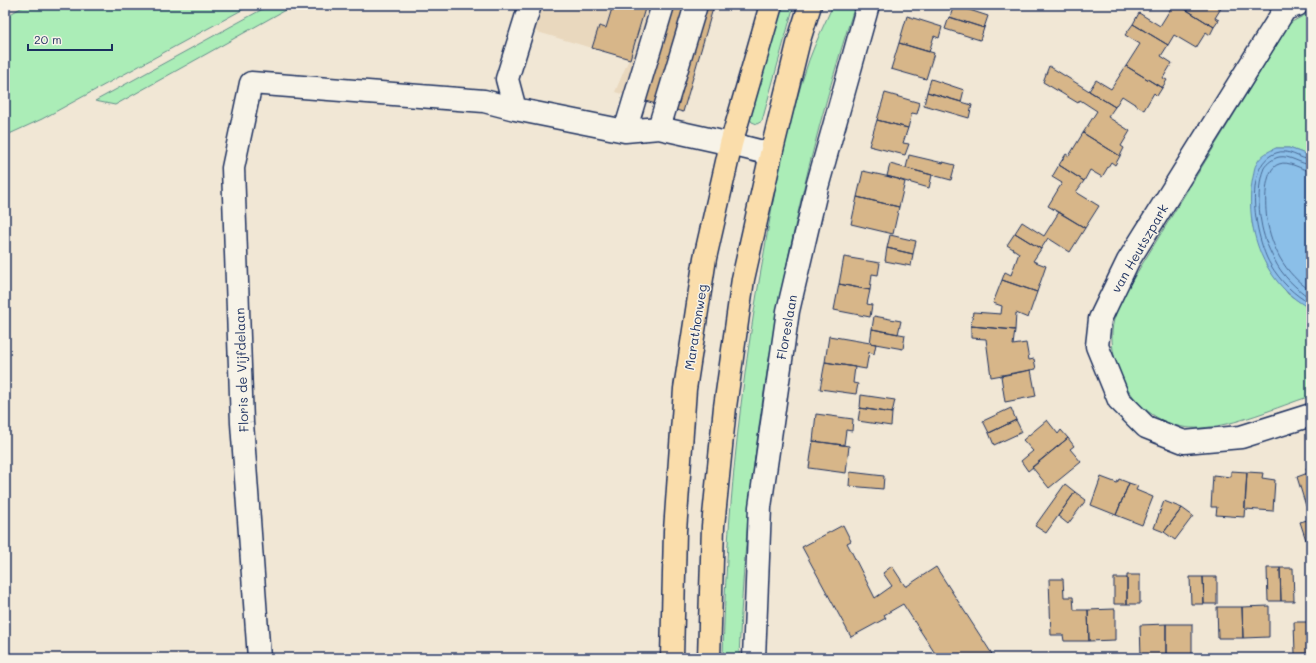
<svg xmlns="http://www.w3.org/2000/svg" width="1316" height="663" viewBox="0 0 1316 663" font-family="Mali,sans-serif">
<rect width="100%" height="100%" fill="#f1e7d5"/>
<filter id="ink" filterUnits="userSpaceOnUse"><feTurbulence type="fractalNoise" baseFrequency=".025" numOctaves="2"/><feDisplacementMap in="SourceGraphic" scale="8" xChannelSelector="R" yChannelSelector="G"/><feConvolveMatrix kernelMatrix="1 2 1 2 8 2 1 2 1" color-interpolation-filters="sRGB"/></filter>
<g filter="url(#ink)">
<path fill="#e9d8be" d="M 542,5 L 714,5 L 683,112 L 615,92 L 629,59 L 534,31 Z"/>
<path fill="#abedb7" stroke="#638e8a" d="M 26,5 L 251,5 L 42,119 L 5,136 L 5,17 Z
M 270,5 L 294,5 L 115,105 L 95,101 Z
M 782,5 L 794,5 L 762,121 L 757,124 L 752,122 L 750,119 L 751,116 Z
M 833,5 L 855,5 C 787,217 747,436 739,658 L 723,658 C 726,523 739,392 763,259 C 774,192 787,124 809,60 C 816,41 825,23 833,5 Z
M 1311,13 L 1311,156 L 1289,148 L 1276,148 L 1251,193 L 1252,223 L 1257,241 L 1266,264 L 1288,294 L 1311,309 L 1311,396 C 1277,407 1235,426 1200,428 C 1148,431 1110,381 1112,332 C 1113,314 1122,299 1130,284 L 1290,23 L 1303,16 Z"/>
<path fill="#8bbfe8" stroke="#5e85b1" d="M 1276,148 L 1289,148 L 1311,156 L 1311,309 C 1296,301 1284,291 1274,277 C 1254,250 1246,210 1253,177 C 1254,173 1254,167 1257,163 C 1261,155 1269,151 1276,148 Z"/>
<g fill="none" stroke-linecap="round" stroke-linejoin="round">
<path stroke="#486995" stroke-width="1" d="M 1311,160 C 1299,159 1288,148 1276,153 C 1241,165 1256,240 1270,264 C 1280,281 1294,295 1311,304
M 1311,165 C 1300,164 1290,155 1279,157 C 1274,158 1267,163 1264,168 C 1258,181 1258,208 1261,222 C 1263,235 1268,248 1274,259 C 1282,276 1296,288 1311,299
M 1311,171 C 1301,170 1289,160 1279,164 C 1263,169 1265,207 1267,220 C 1269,233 1274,247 1280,258 C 1288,272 1298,282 1311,291"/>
</g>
<path fill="#d7b689" stroke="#1b2f5e" d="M 613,5 L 646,5 L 630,59 L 592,48 L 599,26 L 606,28 Z
M 652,5 L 714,5 L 683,112 L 625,95 Z
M 954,5 L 988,16 L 984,28 L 950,17 Z
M 1173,5 L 1179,5 L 1214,27 L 1210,35 L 1206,32 L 1196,48 L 1174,35 L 1168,45 L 1133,24 L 1139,13 L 1160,26 Z
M 1188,5 L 1223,5 L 1215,18 L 1219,20 L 1214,27 L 1185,9 Z
M 907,16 L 942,27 L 939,38 L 934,36 L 929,52 L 899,43 Z
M 949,17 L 984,28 L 980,40 L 945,29 Z
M 1133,24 L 1168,45 L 1161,56 L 1172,63 L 1163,78 L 1167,80 L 1162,88 L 1126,66 L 1140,44 L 1125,35 Z
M 899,43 L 934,53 L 926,79 L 891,69 Z
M 1049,66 L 1115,107 L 1108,117 L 1130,131 L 1121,146 L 1124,148 L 1120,156 L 1083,133 L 1097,111 L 1080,100 L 1078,103 L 1043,82 Z
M 1126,66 L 1162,88 L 1157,96 L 1154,93 L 1144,110 L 1122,96 L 1115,107 L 1089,91 L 1096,80 L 1111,89 Z
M 931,79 L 964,90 L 961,102 L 927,92 Z
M 927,92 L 972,105 L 969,118 L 924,105 Z
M 885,93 L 920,103 L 917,114 L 912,113 L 908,128 L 877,120 Z
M 877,120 L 908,128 L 903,143 L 909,144 L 905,155 L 869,146 Z
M 1083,133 L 1120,156 L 1115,165 L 1111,162 L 1102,177 L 1090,170 L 1084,181 L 1059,165 L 1066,154 L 1069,156 Z
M 909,155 L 943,163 L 943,162 L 955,165 L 951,180 L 906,168 Z
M 890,164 L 932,175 L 929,188 L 887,176 Z
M 1059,165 L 1084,181 L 1076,192 L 1099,206 L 1085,228 L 1048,206 L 1062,183 L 1052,177 Z
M 863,171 L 899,179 L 899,180 L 905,182 L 899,207 L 857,197 Z
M 857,197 L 899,207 L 893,234 L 851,224 Z
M 1059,212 L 1085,228 L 1070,252 L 1048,238 L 1041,249 L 1015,233 L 1022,222 L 1044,236 Z
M 1015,233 L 1041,249 L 1033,261 L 1046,266 L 1037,292 L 1002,280 L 1005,272 L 1011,275 L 1019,253 L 1007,245 Z
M 890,235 L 916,241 L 913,254 L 887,248 Z
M 887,248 L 913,254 L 911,266 L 885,261 Z
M 844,257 L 880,263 L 878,275 L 872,274 L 870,290 L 839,284 Z
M 1002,280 L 1037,292 L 1028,318 L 1016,313 L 1015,330 L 971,326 L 973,312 L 1001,314 L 1002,306 L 993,303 Z
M 839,284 L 870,290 L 867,304 L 872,305 L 870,317 L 834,310 Z
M 874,316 L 901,321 L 898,334 L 872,329 Z
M 971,326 L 1015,330 L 1013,345 L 1026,343 L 1029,360 L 1034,359 L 1036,369 L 991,377 L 986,339 L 971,338 Z
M 872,329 L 905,335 L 903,349 L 870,343 Z
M 829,336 L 876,344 L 874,354 L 869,352 L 866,369 L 825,362 Z
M 825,362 L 855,367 L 853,383 L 858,384 L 856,394 L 820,389 Z
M 1031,370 L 1036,396 L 1005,402 L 1001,376 Z
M 861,395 L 895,400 L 892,413 L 860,408 Z
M 860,408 L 892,413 L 891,426 L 858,421 Z
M 1011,408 L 1016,420 L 989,433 L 983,421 Z
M 816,414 L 853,419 L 852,431 L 846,430 L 844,445 L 813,441 Z
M 1016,420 L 1022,432 L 994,445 L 989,433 Z
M 1047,420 L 1058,434 L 1061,430 L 1068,438 L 1028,471 L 1021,461 L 1033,451 L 1023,440 Z
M 1068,438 L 1074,446 L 1070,449 L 1081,462 L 1049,488 L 1032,467 Z
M 813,441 L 849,446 L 846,473 L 809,468 Z
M 1311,467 L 1311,505 L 1306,506 L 1297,477 L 1308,473 L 1306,468 Z
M 1231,471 L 1247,472 L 1244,517 L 1216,515 L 1217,507 L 1211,507 L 1213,475 L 1231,477 Z
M 850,472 L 884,476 L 883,489 L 849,486 Z
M 1247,472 L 1263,473 L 1262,478 L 1275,480 L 1273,511 L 1245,509 Z
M 1101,477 L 1117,483 L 1119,479 L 1129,483 L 1116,515 L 1091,505 Z
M 1129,483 L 1138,486 L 1136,490 L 1153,497 L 1142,525 L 1116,515 Z
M 1065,484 L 1075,492 L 1046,533 L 1035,526 Z
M 1075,492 L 1086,500 L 1068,524 L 1058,516 Z
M 1164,501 L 1182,508 L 1164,532 L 1154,528 Z
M 1182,508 L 1193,516 L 1175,540 L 1164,532 Z
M 1311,519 L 1311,549 L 1309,549 L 1300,522 Z
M 843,525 L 851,541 L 847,543 L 875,598 L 892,586 L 883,573 L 892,566 L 905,586 L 907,586 L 936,567 L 992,654 L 986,658 L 938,658 L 903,604 L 884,615 L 886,618 L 851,637 L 802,547 Z
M 1267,568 L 1280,568 L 1281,601 L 1268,601 Z
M 1280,568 L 1293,568 L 1294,601 L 1281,601 Z
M 1127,575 L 1140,575 L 1140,604 L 1127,604 Z
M 1190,577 L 1203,577 L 1204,604 L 1191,604 Z
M 1203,577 L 1217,577 L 1217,604 L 1204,604 Z
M 1114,578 L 1127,578 L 1127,604 L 1114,604 Z
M 1049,579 L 1063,579 L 1064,597 L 1073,597 L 1074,610 L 1088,610 L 1089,641 L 1064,641 L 1063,635 L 1051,635 Z
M 1269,606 L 1269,637 L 1243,638 L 1242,607 Z
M 1217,607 L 1242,607 L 1243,638 L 1218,638 Z
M 1115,609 L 1115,640 L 1089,641 L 1088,610 Z
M 1294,622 L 1311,622 L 1311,653 L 1295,654 Z
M 1166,624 L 1192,624 L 1192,656 L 1166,656 Z
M 1166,624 L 1166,656 L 1141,656 L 1140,625 Z"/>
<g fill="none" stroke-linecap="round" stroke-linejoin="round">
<defs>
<path id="minor" d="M 1297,5 L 1285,9 L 1128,261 L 1100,319 L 1097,346 L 1119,400 L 1146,427 L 1184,442 L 1241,437 L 1311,415
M 515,109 L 507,79 L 530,5
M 659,128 L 696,5
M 625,131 L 663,5
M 259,658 L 242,423 L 233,168 L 251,83 L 484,101 L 515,109 L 625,131 L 659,128 L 731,144 L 771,154
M 754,658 L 760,507 L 788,311 L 817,187 L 868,5"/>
<path id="major" d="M 672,658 L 675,531 L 685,389 L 705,258 L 731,144 L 771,5
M 709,658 L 713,526 L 725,407 L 743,279 L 771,154 L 799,40 L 810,5"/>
</defs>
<use href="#minor" stroke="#1b2f5e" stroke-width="25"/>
<use href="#major" stroke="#1b2f5e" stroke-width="25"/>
<use href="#minor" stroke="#f7f3e8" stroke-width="22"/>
<use href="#major" stroke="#faddab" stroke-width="22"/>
</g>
</g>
<g text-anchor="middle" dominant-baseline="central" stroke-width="3" stroke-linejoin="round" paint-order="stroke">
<g font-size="13" fill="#1b2f5e" stroke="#f7f3e8">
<text transform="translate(1139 248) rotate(-60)">van Heutszpark</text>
<text transform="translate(695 327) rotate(-81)">Marathonweg</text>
<text transform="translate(786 327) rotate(-80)">Floreslaan</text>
<text transform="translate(241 370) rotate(-92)">Floris de Vijfdelaan</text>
</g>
</g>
<rect width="1316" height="663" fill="none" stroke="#f7f3e8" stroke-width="20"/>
<rect x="10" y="10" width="1296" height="643" fill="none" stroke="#1b2f5e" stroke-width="1.5" filter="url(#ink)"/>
<path d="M28 44v6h84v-6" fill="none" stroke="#1b2f5e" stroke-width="2"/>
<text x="34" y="44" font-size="12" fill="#1b2f5e" stroke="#f7f3e8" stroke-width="3" paint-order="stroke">20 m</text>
</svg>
